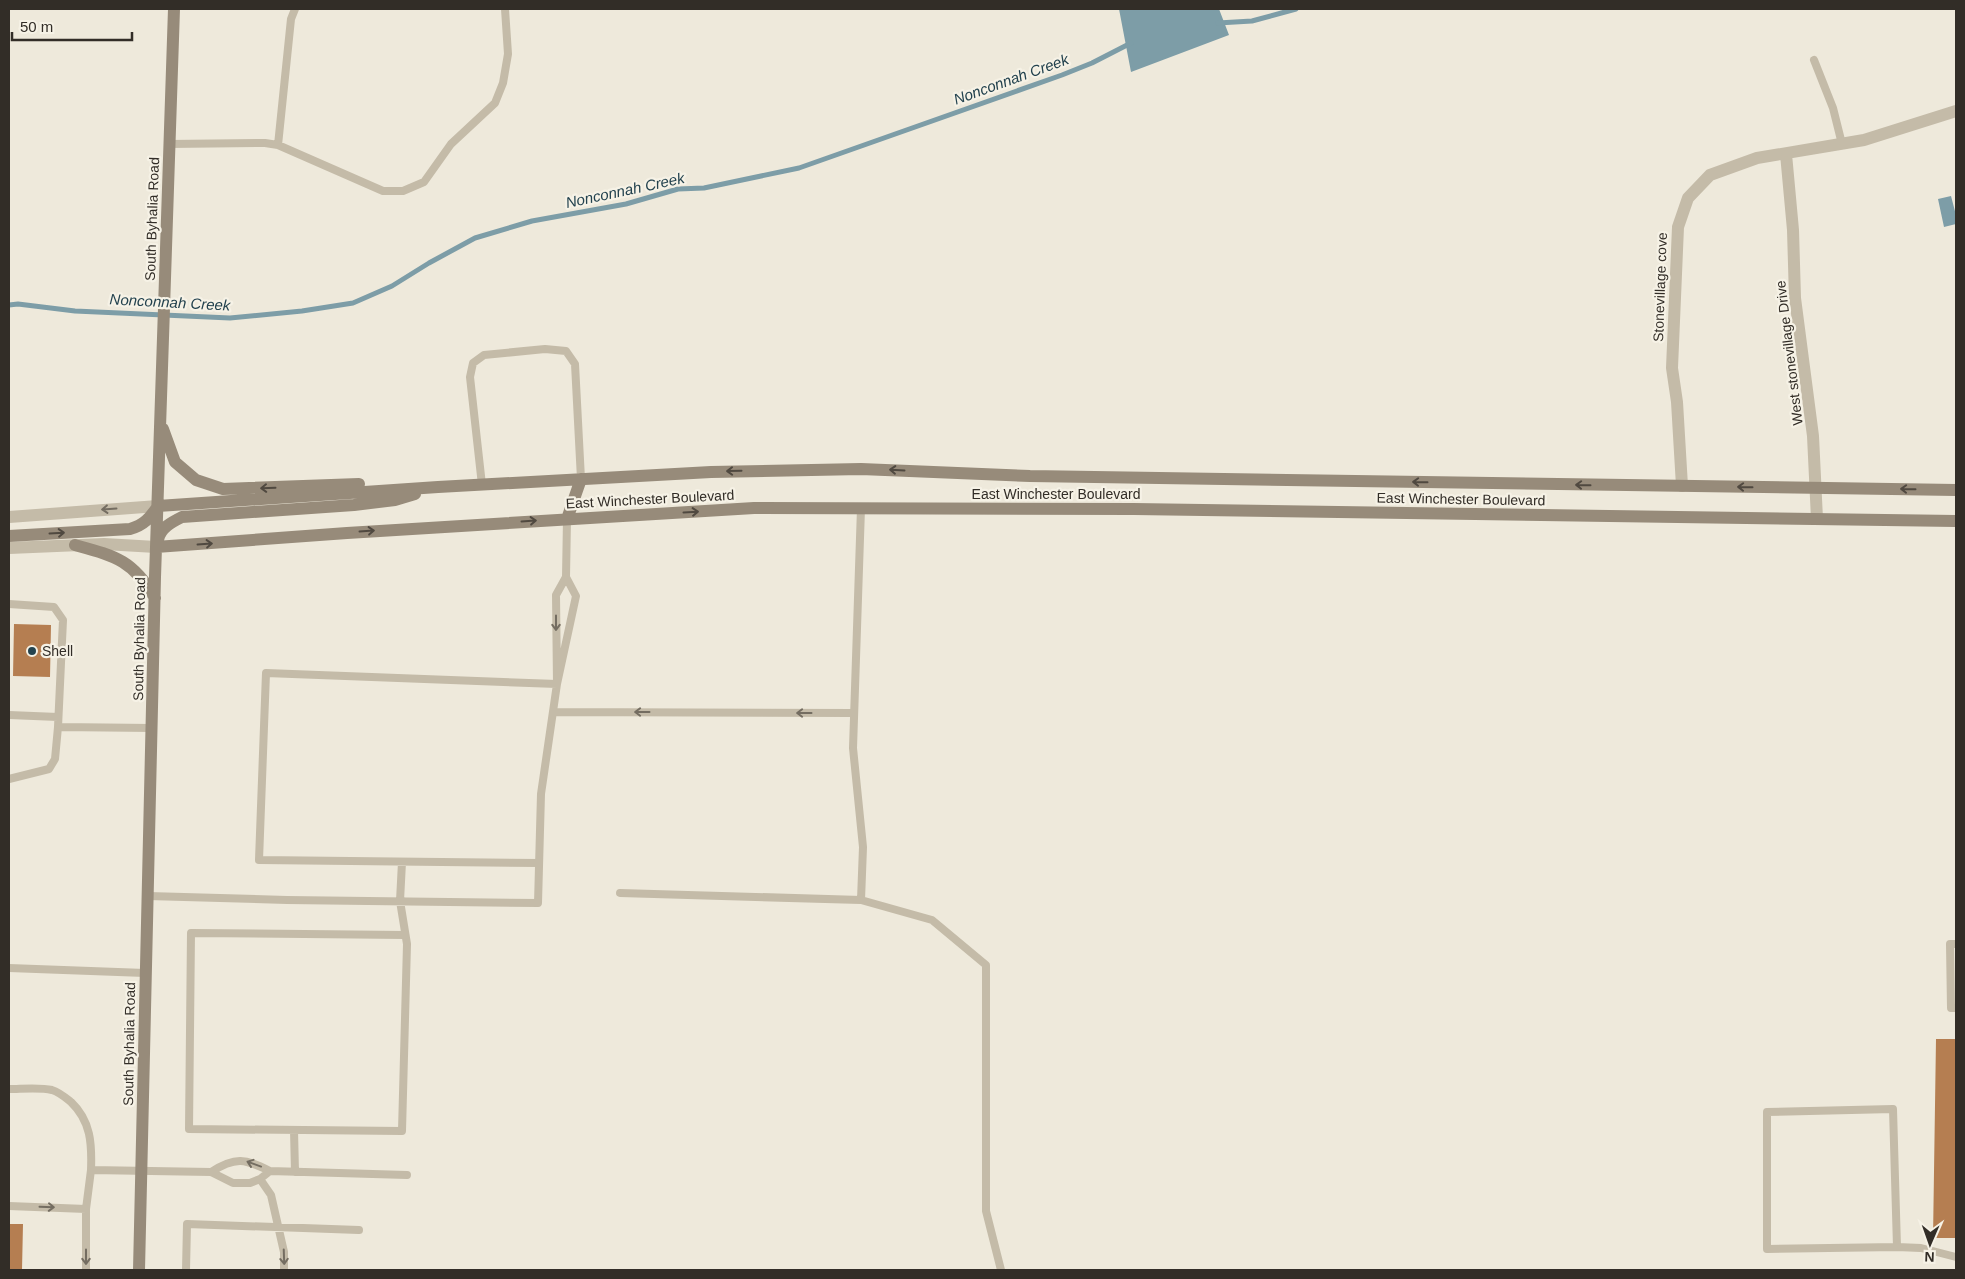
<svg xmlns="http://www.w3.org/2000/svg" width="1965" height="1279" viewBox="0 0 1965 1279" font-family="Arial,sans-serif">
<rect width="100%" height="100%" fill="#eee9db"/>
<path fill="#7d9da7" d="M 1119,9 L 1219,9 L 1229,35 L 1131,72 Z
M 1951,196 L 1956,215 L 1956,224 L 1944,227 L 1938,199 Z"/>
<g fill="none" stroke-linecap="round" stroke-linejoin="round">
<path stroke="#7d9da7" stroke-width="5" d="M 1218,23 L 1252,21 L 1296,9
M 9,305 L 18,304 L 75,311 L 230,318 L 302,311 L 353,303 L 392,286 L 429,263 L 475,238 L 532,221 L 626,204 L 678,189 L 704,188 L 799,168 L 1062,75 L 1092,63 L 1131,43"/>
</g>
<path fill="#b57e51" d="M 14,624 L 51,625 L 50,677 L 13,676 Z
M 1936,1039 L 1956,1039 L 1956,1238 L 1933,1238 Z
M 9,1224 L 23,1224 L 22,1270 L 9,1270 Z"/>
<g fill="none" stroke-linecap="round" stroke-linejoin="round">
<path stroke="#c4bba8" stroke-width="8" d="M 1814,60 L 1833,108 L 1842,144
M 169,144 L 265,143 L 278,145 L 383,191 L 403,191 L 424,182 L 451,144 L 495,103 L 503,83 L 508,54 L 505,9
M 278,145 L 291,19 L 295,9
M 482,485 L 470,377 L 473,363 L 484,355 L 545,349 L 566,351 L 575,364 L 581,479
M 566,577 L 556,595 L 557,684 L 576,596 L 566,577 L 567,519
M 9,604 L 54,607 L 63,620 L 58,727 L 152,728
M 553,712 L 853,713
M 9,715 L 58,717
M 9,779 L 49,769 L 55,759 L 58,727
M 402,862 L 400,901 L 407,944 L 402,1131 L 189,1129 L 191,933 L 405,935
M 620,893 L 861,900 L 863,847 L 853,748 L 861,508
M 148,896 L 287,900 L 538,903 L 541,794 L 557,684 L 266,673 L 259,860 L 539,863
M 861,900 L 932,920 L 986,965 L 986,1211 L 1001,1270
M 1956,944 L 1950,944 L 1951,1008 L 1956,1008
M 9,968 L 145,973
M 9,1089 C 21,1089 40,1087 52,1090 C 59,1092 66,1098 71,1102 C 91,1121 92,1144 91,1170 L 211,1172 L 233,1183 L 250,1183 L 260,1179 L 270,1171 C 245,1159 236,1156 211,1172
M 294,1130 L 295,1172
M 270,1171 L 407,1175
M 260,1179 L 271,1195 L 284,1252 L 284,1270
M 9,1206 L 86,1209
M 1897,1247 L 1893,1109 L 1767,1112 L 1767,1249 L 1897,1247 L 1921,1248 L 1956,1257
M 86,1270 L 86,1209 L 91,1170
M 186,1270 L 187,1224 L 359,1230"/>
<path stroke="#c4bba8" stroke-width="12" d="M 1786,154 L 1793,230 L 1795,298 L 1813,436 L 1817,519
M 1682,486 L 1677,402 L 1672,368 L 1678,227 L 1688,198 L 1710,175 L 1757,158 L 1864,140 L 1956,111
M 9,517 L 158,506
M 9,548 L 104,544 L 156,547"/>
<path stroke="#978b7a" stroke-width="12" d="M 163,429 L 175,462 L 196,480 L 223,489 L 359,484
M 158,506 L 438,487 L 711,472 L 861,469 L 1030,476 L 1956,490
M 567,519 L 581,479
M 9,536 L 130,529 C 144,525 150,518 158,506
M 158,540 C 160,528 172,522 182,517 L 354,505 L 395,500 L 415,494
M 75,545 C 115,556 133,560 155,598
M 156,547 L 347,533 L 754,508 L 1134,509 L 1956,521
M 139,1270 L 155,577 L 174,9"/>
</g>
<defs><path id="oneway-shaft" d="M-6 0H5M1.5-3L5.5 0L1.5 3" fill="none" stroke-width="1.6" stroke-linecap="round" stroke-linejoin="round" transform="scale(1.25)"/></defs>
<g stroke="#504940">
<use href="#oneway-shaft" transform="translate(897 470) rotate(-177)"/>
<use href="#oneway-shaft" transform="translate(734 471) rotate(179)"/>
<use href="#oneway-shaft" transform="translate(1420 482) rotate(-179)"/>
<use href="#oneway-shaft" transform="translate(1583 485) rotate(-179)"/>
<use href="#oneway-shaft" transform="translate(1745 487) rotate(-179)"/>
<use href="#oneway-shaft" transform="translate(268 488) rotate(178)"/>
<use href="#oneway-shaft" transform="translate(1908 489) rotate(-179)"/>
<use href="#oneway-shaft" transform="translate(691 512) rotate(-3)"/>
<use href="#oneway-shaft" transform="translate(529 521) rotate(-4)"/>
<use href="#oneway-shaft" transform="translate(367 531) rotate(-4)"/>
<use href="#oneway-shaft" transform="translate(57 533) rotate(-3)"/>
<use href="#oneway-shaft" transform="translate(205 544) rotate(-4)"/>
</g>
<g stroke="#746d61">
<use href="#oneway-shaft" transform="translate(109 509) rotate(176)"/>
<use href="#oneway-shaft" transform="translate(556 623) rotate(90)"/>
<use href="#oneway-shaft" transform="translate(642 712) rotate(-180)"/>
<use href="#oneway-shaft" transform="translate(804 713) rotate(-180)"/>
<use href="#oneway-shaft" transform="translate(254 1164) rotate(-160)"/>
<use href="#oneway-shaft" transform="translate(47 1207) rotate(2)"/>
<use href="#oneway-shaft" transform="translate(86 1257) rotate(90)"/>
<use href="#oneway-shaft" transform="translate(284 1257) rotate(88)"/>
</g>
<circle fill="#23424e" stroke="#f6f2e6" stroke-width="2" cx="32" cy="651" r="5"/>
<g text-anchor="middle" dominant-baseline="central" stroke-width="4.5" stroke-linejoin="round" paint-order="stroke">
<g font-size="14" fill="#322d27" stroke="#f6f2e6">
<text transform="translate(152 219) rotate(-88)">South Byhalia Road</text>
<text transform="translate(1660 287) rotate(-88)">Stonevillage cove</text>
<text transform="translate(1789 353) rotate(-97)">West stonevillage Drive</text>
<text x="1056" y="494">East Winchester Boulevard</text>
<text transform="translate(650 499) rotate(-3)">East Winchester Boulevard</text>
<text transform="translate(1461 499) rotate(1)">East Winchester Boulevard</text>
<text transform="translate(139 639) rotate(-89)">South Byhalia Road</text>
<text transform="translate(129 1044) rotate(-89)">South Byhalia Road</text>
</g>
<g font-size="14" fill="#322d27" stroke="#f6f2e6" text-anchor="start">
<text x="42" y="651">Shell</text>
</g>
<g font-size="15" font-style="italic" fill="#23424e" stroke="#f6f2e6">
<text transform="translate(1011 79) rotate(-20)">Nonconnah Creek</text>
<text transform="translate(625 190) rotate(-12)">Nonconnah Creek</text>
<text transform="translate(170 302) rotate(3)">Nonconnah Creek</text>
</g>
</g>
<rect width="1965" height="1279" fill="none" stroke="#322d27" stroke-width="20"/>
<g transform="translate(1930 1244) rotate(182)" stroke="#f6f2e6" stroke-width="4" paint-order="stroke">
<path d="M0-4L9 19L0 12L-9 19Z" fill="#322d27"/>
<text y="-8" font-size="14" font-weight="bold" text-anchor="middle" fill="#322d27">N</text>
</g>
<path d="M12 32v8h120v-8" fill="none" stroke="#322d27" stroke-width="2.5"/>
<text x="20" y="32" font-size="15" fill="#322d27" stroke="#f6f2e6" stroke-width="4" paint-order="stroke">50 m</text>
</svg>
